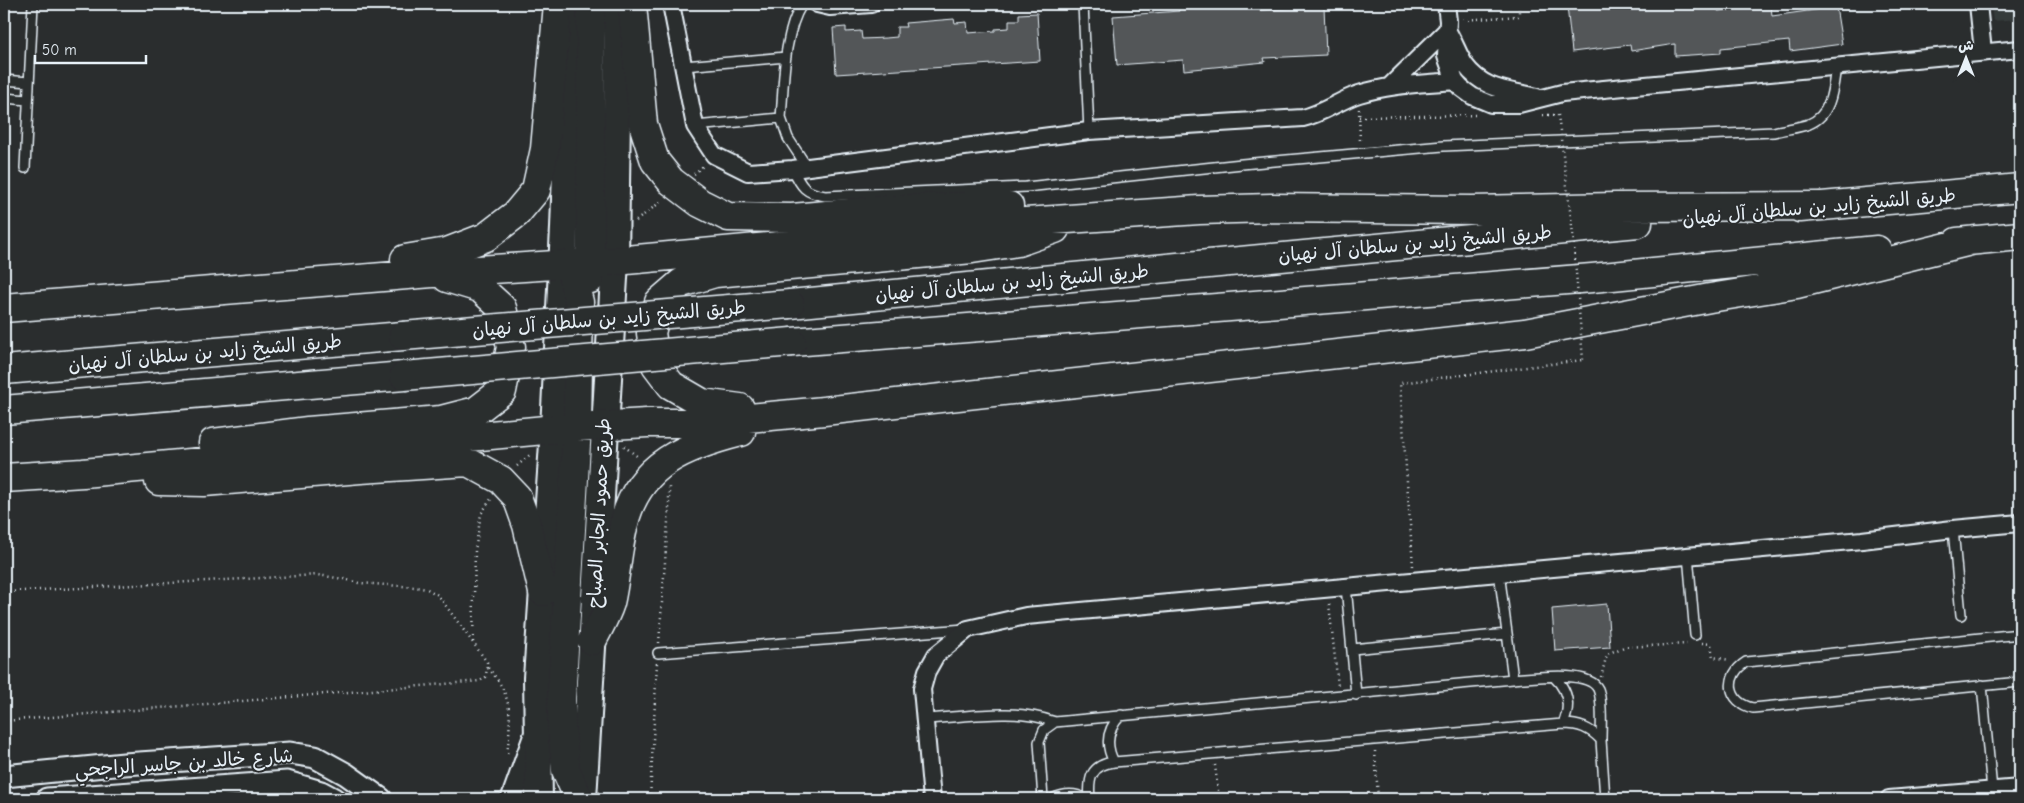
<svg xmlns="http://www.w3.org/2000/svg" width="2024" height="803" viewBox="0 0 2024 803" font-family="'Comic Neue','Playpen Sans Arabic',sans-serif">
<rect width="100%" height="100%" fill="#2a2d2e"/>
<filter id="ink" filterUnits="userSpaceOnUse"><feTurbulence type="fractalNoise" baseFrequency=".02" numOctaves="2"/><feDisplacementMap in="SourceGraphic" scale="10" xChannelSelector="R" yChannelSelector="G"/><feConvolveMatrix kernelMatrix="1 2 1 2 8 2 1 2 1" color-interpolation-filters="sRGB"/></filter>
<g filter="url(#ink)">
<path fill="#363a3b" d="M 1991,4 L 2020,4 L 2020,19 L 1993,21 Z"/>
<path fill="#535759" stroke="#e8f1f8" d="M 1178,4 L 1259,4 L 1260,10 L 1324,7 L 1326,55 L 1264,58 L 1265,62 L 1184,70 L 1183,60 L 1117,65 L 1113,16 L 1179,11 Z
M 1588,4 L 1610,4 L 1611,10 L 1648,4 L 1718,4 L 1718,11 L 1771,5 L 1772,16 L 1836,7 L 1842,44 L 1790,51 L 1789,41 L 1721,48 L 1721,53 L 1675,56 L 1675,44 L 1631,51 L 1630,45 L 1572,52 L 1567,6 Z
M 1037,13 L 1040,61 L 836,74 L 833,28 L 846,27 L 846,32 L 861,31 L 862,39 L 886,38 L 897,37 L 897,27 L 906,27 L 905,23 L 954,19 L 955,23 L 967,22 L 968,33 L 995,31 L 995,29 L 1009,28 L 1009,20 L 1019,20 L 1019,14 Z
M 1607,604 L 1610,647 L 1555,651 L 1552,609 Z"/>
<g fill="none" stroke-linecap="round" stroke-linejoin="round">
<defs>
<path id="service" d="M 1083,4 L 1089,131
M 684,66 L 786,57
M 4,80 L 29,82
M 4,98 L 28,100
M 781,118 C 784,83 783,34 802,4
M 695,126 L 781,118 L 788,138 L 807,167
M 25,168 L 33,4
M 793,169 C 801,187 805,193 825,196 L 1026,187 L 1242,164 L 1443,146 L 1774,132 C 1785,129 1798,128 1809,124 C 1832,115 1833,88 1836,66
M 1953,529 L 1961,615
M 1688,555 L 1695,635
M 1499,572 L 1513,679
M 1346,586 L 1356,695
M 2020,634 L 1746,662 C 1724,676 1727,702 1753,708 L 2020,682
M 1352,649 L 1507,634
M 658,653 L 965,629
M 1554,677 C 1568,690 1571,706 1563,724
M 1982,685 L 1992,790
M 924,719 C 967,717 1014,707 1055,722
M 1601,740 L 1605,799
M 1114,762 C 1105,745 1107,729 1121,715
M 1043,799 L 1039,742 L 1044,730 L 1055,722 L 1513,679 C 1532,678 1589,669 1598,689 C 1603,701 1601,727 1601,740 C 1590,728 1579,724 1563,724 L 1114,762 C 1091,765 1088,778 1090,799
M 1052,799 C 1063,794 1074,792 1085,799"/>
<path id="minor" d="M 671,4 L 695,126 L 714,155 L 748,172 L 793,169 L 1089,131 L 1303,118 C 1324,113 1340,100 1359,94 C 1390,84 1424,84 1455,81
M 817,4 L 830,7 L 871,4
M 1446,4 L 1448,21 L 1446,56 L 1455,81 L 1461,88 L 1472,96 L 1491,104 L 1519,104 L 1562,93 L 2020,49
M 1978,4 L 1983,52
M 1447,30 C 1454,41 1458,54 1465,65 C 1484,91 1509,90 1537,97
M 1389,87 L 1447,30
M 932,799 L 922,689 L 927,671 L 936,655 L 968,629 L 1026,616 L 1862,540 L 1953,529 L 2020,523
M 1889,799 L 2020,788"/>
<path id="tertiary" d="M 4,776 L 124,764 L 290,753 L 315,757 L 346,774 L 381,799
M 47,799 L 287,782 L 321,792 L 334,799
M 512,799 L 536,732"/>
<path id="primary" d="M 539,799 L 537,678 L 554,429 L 564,228 L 572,4
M 583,799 L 615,261 L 618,37 L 614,4"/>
<path id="motorway" d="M 589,4 L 591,20 L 590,279
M 632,4 L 643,124 L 655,161 L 671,181 L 700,203 L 728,217 L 792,218 L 884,210 L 966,206 L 1009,206
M 1800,208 L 2020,188
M 1957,242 L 2020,236
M 405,259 L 447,252 L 486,237 L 516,214 L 536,190 L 545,149 L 558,4
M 562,264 L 571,273 L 579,302 L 577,427 L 561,701 L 562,734 L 566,770 L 579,799
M 790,304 L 1638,223
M 4,308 L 432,273 L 615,261 L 813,243 L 951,227 L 1199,210 L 1271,208 L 1472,210 L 1616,207 L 1819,206
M 792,342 L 1592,278 L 1877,250
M 4,370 L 403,336
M 740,408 L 702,403 L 671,385 L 656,365 L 651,333 L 659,302 L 681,283 L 715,273 L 972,249 L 1018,242 L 1055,229
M 4,410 L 404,376
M 213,443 L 308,431 L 441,420 L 476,411 L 502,391 L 511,347 L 502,308 L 480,288 L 447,278
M 4,478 L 83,473 L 577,427 L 647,423 L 695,423 L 824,411 L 1525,333 L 1710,298 L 1797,284 L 1975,240
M 159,481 L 204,482 L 360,469 L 468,462 L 501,480 L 517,497 L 527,525 L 543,592
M 592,641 C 598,629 606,616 610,603 C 616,577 617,549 624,523 C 639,463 686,446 741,432"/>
</defs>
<use href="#service" stroke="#e8f1f8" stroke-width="12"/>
<use href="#minor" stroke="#e8f1f8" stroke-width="20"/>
<use href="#tertiary" stroke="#e8f1f8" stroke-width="25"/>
<use href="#primary" stroke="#e8f1f8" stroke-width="30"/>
<use href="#motorway" stroke="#e8f1f8" stroke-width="31"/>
<path stroke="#e8f1f8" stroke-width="2.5" stroke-dasharray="1 4" stroke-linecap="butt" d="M 1463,20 L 1519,16 L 1519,4
M 1359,109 L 1360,143
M 1543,115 L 1558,115
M 1359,117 L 1478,115
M 694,174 L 703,166
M 636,221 L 663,200
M 624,446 L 638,457
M 517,466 L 532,453
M 1413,566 L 1400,383 L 1583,360
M 4,592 L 317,575 L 344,579 L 359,583 L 415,587 L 427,589 L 438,595 L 487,662 L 486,677 L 480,681 L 4,721
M 1329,604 L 1338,686
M 473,642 L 475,551 L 481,514 L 491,499
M 659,643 L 669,508 L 669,486
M 1702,643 L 1711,644 L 1713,657 L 1730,660
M 488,668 C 514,696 511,719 507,755
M 1601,677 L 1607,654 L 1624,647 L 1687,644
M 1375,751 L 1378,799
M 1215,765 L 1219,799
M 650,799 L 657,663"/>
<use href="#service" stroke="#2a2d2e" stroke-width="9"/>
<use href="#minor" stroke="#2a2d2e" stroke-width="16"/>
<use href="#tertiary" stroke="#2a2d2e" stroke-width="21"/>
<use href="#primary" stroke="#2a2d2e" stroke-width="26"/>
<use href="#motorway" stroke="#2a2d2e" stroke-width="28"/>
<defs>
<path id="motorway-bridge" d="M 403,336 L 790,304
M 404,376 L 792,342"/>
</defs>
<use href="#motorway-bridge" stroke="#e8f1f8" stroke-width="31" stroke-linecap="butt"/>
<path stroke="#e8f1f8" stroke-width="2.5" stroke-dasharray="1 4" stroke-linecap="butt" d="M 1558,115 L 1573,234 L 1583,360"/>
<use href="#motorway-bridge" stroke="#2a2d2e" stroke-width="28"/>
</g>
</g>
<g text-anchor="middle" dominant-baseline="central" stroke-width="4" stroke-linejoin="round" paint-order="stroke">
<g font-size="19" fill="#e8f1f8" stroke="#2a2d2e">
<text transform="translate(1819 207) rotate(-5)">طريق الشيخ زايد بن سلطان آل نهيان</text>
<text transform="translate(1415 244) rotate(-5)">طريق الشيخ زايد بن سلطان آل نهيان</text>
<text transform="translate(1012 283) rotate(-5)">طريق الشيخ زايد بن سلطان آل نهيان</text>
<text transform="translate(609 319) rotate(-5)">طريق الشيخ زايد بن سلطان آل نهيان</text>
<text transform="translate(205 353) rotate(-5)">طريق الشيخ زايد بن سلطان آل نهيان</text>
<text transform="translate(599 513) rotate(-87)">طريق حمود الجابر الصباح</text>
<text transform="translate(184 763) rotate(-4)">شارع خالد بن جاسر الراجحي</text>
</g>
</g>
<rect width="2024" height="803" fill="none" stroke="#2a2d2e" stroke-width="20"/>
<rect x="10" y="10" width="2004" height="783" fill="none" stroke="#e8f1f8" stroke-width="2" filter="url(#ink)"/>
<g transform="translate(1966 58)" stroke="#2a2d2e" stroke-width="4" paint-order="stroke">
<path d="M0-4L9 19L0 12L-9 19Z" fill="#e8f1f8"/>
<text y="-8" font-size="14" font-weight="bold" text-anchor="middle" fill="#e8f1f8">ش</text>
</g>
<path d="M35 55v8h111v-8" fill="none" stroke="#e8f1f8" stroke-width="2.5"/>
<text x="42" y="55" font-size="15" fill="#e8f1f8" stroke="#2a2d2e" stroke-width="4" paint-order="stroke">50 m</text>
</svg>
